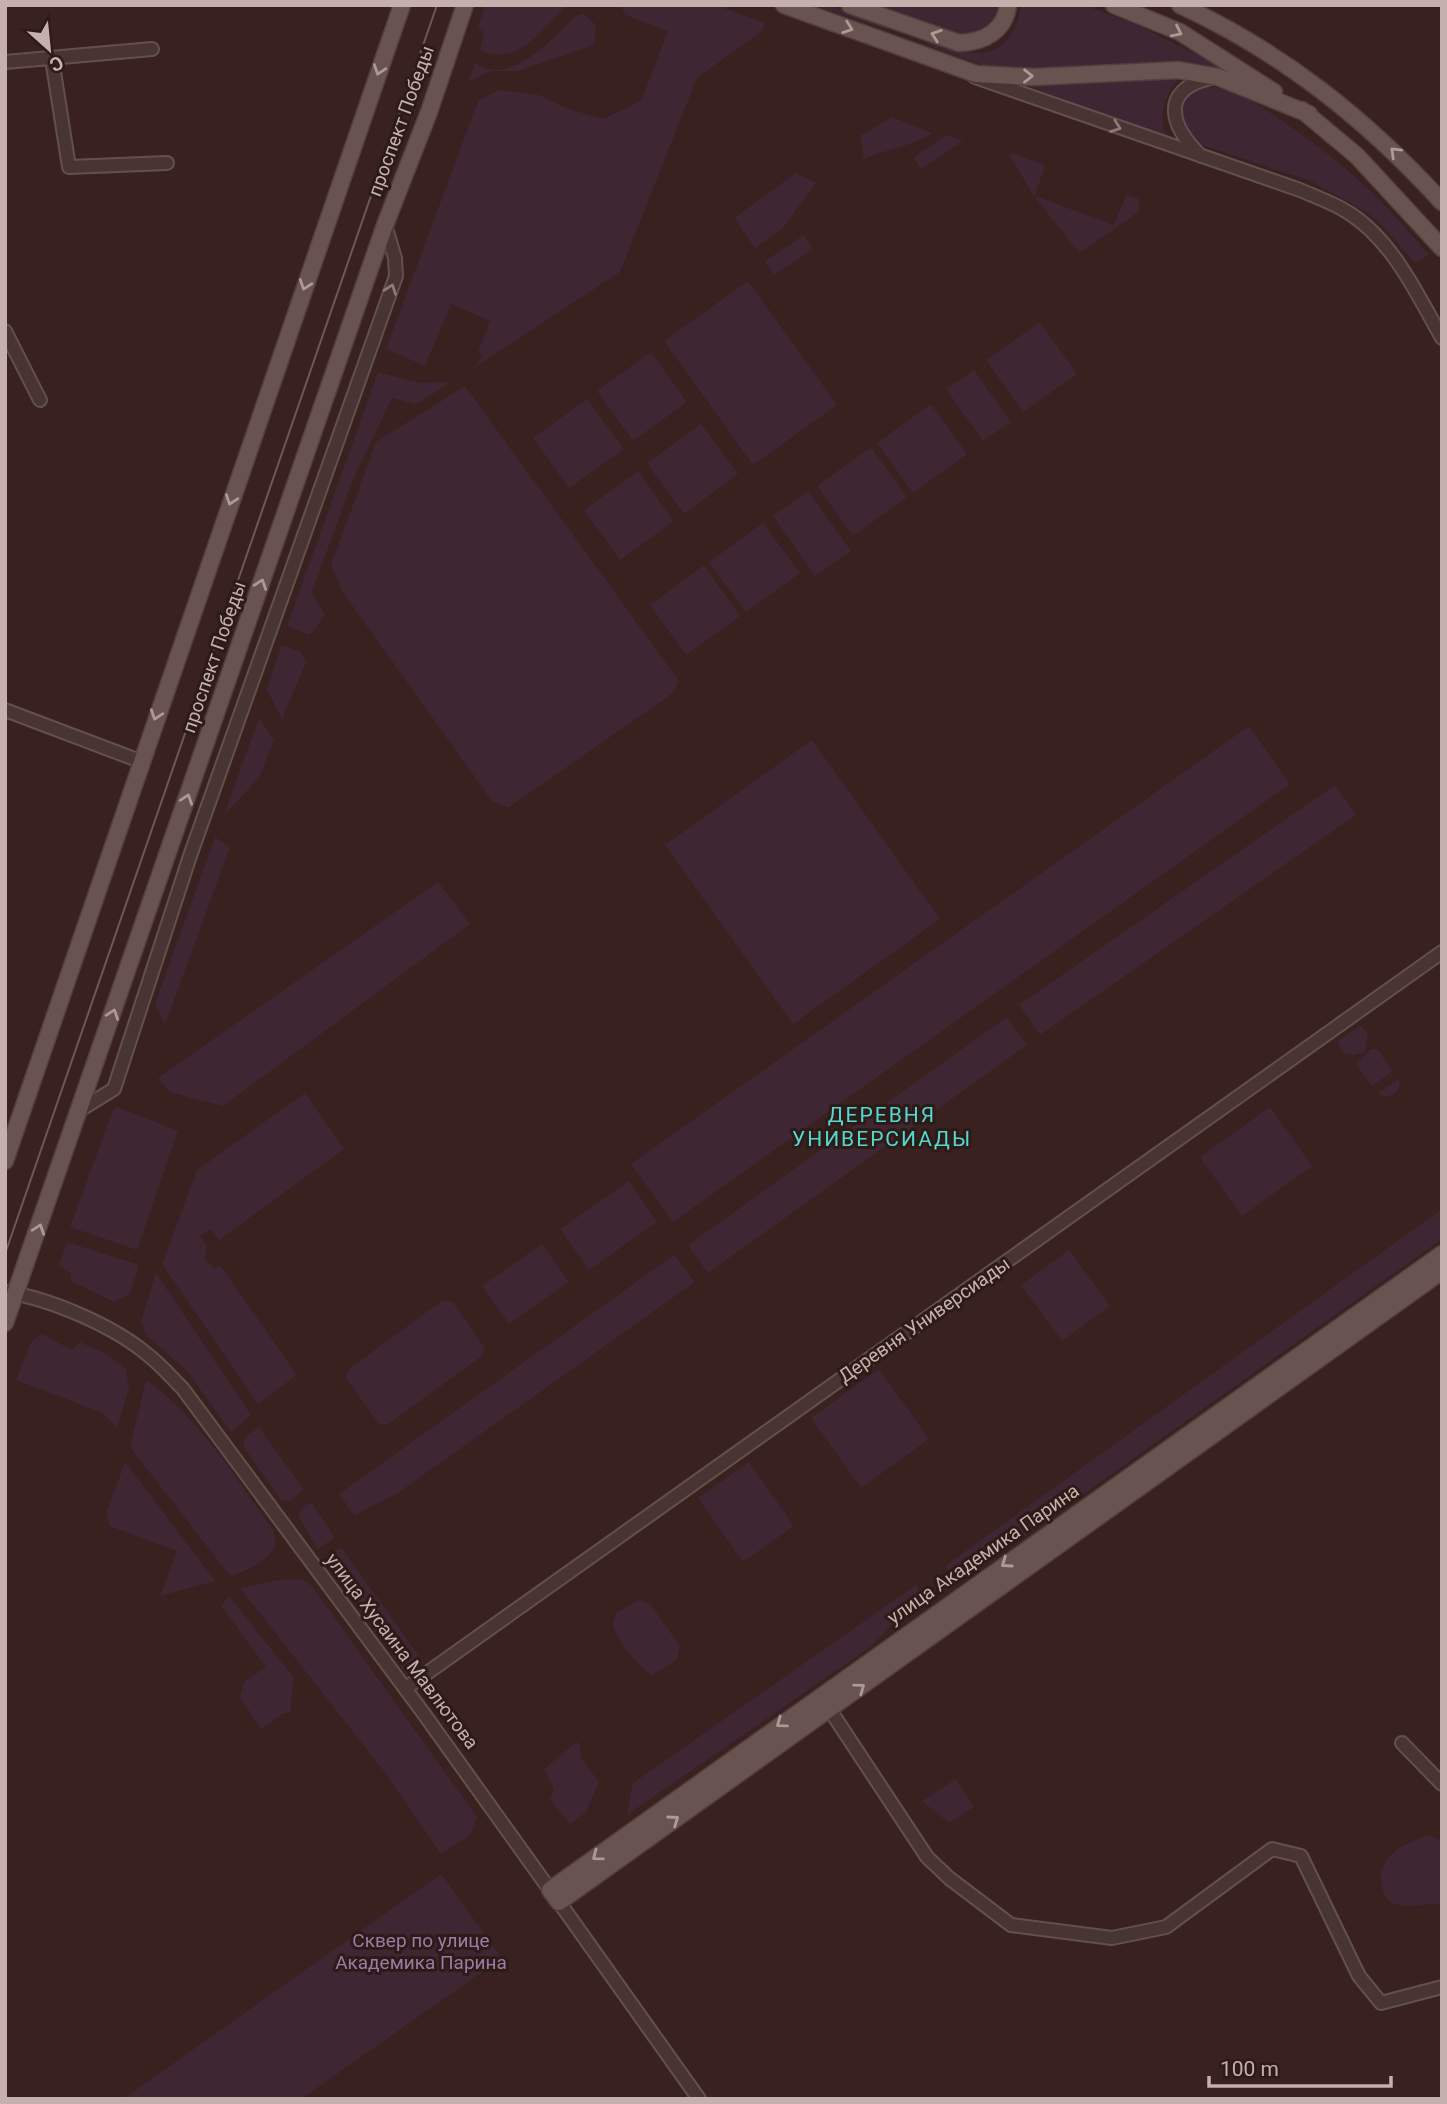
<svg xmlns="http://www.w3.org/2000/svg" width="1447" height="2104" viewBox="0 0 1447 2104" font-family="Roboto,sans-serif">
<rect width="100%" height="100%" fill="#38211f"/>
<path fill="#3f2633" d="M 485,5 L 567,5 C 546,26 514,71 480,49 L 484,33 L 478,28 Z
M 621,5 L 716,5 L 765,23 L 762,31 L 697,78 L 620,272 L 475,367 L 483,355 L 478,352 L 490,321 L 451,304 L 425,366 L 386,349 L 478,101 L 498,90 L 539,95 L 566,108 L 603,119 L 641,101 L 668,31 L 625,15 Z
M 813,5 L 830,5 L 887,26 L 888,30 Z
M 875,5 L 998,5 C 992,63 905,16 875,5 Z
M 1021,5 L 1084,5 L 1135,24 L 1241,76 L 1177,63 L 1013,69 L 985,66 L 927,45 L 929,42 C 971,59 1013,63 1021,5 Z
M 584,14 L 596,25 L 594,45 L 518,71 L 491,71 L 468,82 L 475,63 C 511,88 552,38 576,16 Z
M 1159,77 L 1179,78 C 1164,97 1152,125 1175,143 L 1019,82 Z
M 1202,86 C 1233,86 1261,106 1285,123 C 1347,165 1381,198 1429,255 L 1415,263 L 1376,219 L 1344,199 L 1310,181 L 1199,144 L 1192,140 L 1178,118 C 1181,101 1187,94 1202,86 Z
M 892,117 L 932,133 C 911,147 887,149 864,159 L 860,136 Z
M 946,135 L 963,141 L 921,169 L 913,158 Z
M 1012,153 L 1045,165 L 1035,196 L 1114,225 L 1126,195 L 1139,199 L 1140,211 L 1079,253 L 1034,196 L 1009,155 Z
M 796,173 L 816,183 L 783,228 L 755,248 L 734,218 Z
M 804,235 L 813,249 L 774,275 L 765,261 Z
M 748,281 L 837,405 L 753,465 L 664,341 Z
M 1040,322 L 1077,374 L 1023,412 L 986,360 Z
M 651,352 L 687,402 L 633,441 L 597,391 Z
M 974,370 L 1011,422 L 983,441 L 946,389 Z
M 378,372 L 421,383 L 451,382 L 417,404 L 392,398 L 353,480 L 312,592 L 325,615 L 310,635 L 287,626 Z
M 465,386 L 679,681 L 673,693 L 508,808 L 492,801 L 342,591 L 331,565 L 376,442 Z
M 587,399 L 624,449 L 569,488 L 533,438 Z
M 931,404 L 967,454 L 913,493 L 877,443 Z
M 701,424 L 738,474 L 684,514 L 647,463 Z
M 871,447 L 907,497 L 853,536 L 817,486 Z
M 638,471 L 674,521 L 620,560 L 584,510 Z
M 808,491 L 851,551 L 815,576 L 773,516 Z
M 763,523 L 800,573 L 746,612 L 709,562 Z
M 704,565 L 740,616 L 686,655 L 650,605 Z
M 281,645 L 301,652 L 306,662 L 282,719 L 267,690 Z
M 259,718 L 274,740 L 259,778 L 224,815 Z
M 1249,726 L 1290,784 L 673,1222 L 631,1164 Z
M 812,740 L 940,919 L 793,1024 L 665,845 Z
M 1335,785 L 1356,815 L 1040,1035 L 1019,1005 Z
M 215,837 L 230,847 L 165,1025 L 155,1004 Z
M 438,882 L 470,924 L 223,1106 L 169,1092 L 158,1078 Z
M 1007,1017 L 1027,1045 L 708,1273 L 688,1245 Z
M 1361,1025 L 1368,1035 L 1364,1052 L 1354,1055 L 1343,1053 L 1337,1042 Z
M 1371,1049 L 1377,1049 L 1393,1071 L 1372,1086 L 1356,1064 Z
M 1398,1079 L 1400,1086 L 1395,1094 L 1385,1097 L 1378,1093 Z
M 305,1093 L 344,1149 L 219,1240 L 211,1229 L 200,1236 L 207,1246 L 205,1258 L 214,1269 L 220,1265 L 297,1375 L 258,1404 L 162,1264 L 197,1170 Z
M 117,1107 L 178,1131 L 137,1250 L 70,1227 L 113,1110 Z
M 1270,1107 L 1312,1166 L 1242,1216 L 1200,1157 Z
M 629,1181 L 657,1222 L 589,1270 L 560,1229 Z
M 1442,1209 L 1442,1239 L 988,1562 L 956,1581 L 945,1566 Z
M 67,1242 L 139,1265 L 130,1294 L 114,1302 L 71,1281 L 71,1274 L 59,1265 Z
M 542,1244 L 569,1282 L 509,1324 L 482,1286 Z
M 1069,1250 L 1110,1306 L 1062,1341 L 1021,1285 Z
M 674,1255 L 695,1282 L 395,1495 L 354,1515 L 339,1494 Z
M 156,1273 L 251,1415 L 231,1432 L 186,1370 L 146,1335 L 141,1321 Z
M 443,1300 L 452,1301 L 485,1348 L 482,1356 L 387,1425 L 379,1424 L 346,1378 L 349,1369 Z
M 42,1334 L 72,1350 L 80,1342 L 107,1354 L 126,1369 L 129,1389 L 117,1428 L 103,1413 L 16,1380 L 31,1342 Z
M 879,1369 L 929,1439 L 861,1488 L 811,1418 Z
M 146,1380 C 200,1418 236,1479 274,1531 L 276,1546 C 263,1564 251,1569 230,1576 L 130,1447 Z
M 259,1427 L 304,1490 L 290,1501 L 281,1500 L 243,1446 L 245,1437 Z
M 125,1462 L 215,1581 L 216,1581 L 160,1596 L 177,1551 L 109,1526 L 106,1514 Z
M 749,1462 L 794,1526 L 743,1562 L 698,1498 Z
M 312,1503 L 335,1538 L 317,1549 L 298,1515 L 305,1505 Z
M 341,1547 L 424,1663 L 407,1675 L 325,1559 Z
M 301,1579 L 312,1586 L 477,1817 L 470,1835 L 441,1854 L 386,1774 L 240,1588 L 278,1580 Z
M 916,1585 L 925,1598 L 898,1618 L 872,1646 L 627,1815 L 633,1783 Z
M 229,1596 L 294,1678 L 290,1713 L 284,1713 L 261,1729 L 240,1697 L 244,1682 L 266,1667 L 221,1606 Z
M 639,1600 L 650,1604 L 680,1646 L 677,1659 L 653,1675 C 642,1671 613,1637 613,1624 C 613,1620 615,1617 616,1613 Z
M 575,1743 L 579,1743 L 582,1759 L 599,1782 L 586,1812 L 570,1824 L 550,1800 L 554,1789 L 544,1769 Z
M 956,1779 L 974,1807 L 949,1823 L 922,1801 Z
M 1429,1835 L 1442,1842 L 1442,1904 C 1426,1902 1407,1910 1393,1903 C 1386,1900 1383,1893 1382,1886 C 1375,1856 1406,1842 1429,1835 Z
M 441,1874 L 502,1958 L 301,2099 L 123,2099 Z"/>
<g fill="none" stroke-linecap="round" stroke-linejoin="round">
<defs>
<path id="minor" d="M 52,59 L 69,167 L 167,163
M 5,62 L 152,49
M 975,77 L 1300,190 C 1316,197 1334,203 1349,213 C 1393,241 1417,294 1442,338
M 1201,156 C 1171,127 1158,90 1211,78
M 5,331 L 40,400
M 5,710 L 140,761
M 80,1110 L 114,1089 L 190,856 L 396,276 L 395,258 L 385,225
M 5,1292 C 49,1298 114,1326 148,1355 C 161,1365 172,1378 183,1389 L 424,1714 L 550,1890
M 406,1688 L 1442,952
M 830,1710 L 927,1857 L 949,1878 L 1011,1925 L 1112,1938 L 1166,1927 L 1272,1849 L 1301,1856 L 1359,1976 L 1381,2003 L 1442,1987
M 1402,1743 L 1442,1784
M 559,1902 L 699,2099"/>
<path id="major" d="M 784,5 L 976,74 L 1034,77 L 1178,70 L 1218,77 L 1309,114
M 850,5 L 959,43 C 984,42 1005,31 1008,5
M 1114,5 L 1180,32 L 1274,92
M 1180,5 C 1282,52 1366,119 1442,202
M 1302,110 L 1357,156 L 1442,248
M 5,1161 L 402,5
M 1442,1254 L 550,1890 L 559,1902 L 1442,1271
M 5,1323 L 385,225 L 429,112 L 465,5"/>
</defs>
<use href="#minor" stroke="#63504d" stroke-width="16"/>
<use href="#major" stroke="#523e3c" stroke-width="19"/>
<use href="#minor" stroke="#483533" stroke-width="12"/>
<use href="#major" stroke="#695350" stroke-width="16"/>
<path stroke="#705754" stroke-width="2" d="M 5,1254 L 437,5"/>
</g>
<defs><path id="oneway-chevron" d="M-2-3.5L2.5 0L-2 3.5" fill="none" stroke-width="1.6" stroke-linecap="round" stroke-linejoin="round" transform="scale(1.75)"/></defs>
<g stroke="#ae9996">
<use href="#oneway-chevron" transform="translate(848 28) rotate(19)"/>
<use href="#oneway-chevron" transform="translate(1177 32) rotate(26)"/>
<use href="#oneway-chevron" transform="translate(936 35) rotate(-161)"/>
<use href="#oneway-chevron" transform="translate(379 70) rotate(109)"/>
<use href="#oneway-chevron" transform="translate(1028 76) rotate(1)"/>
<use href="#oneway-chevron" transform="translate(1395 152) rotate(-136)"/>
<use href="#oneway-chevron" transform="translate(305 285) rotate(109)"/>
<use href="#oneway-chevron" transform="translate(231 500) rotate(109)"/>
<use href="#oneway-chevron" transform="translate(261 584) rotate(-71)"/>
<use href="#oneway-chevron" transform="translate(156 715) rotate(109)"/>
<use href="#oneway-chevron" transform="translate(187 799) rotate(-71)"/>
<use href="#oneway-chevron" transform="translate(113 1014) rotate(-71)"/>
<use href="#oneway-chevron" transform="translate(39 1229) rotate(-71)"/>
<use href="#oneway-chevron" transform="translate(1006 1563) rotate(145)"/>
<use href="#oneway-chevron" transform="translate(860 1688) rotate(-36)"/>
<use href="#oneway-chevron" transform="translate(781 1723) rotate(144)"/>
<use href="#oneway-chevron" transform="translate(674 1820) rotate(-35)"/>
<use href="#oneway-chevron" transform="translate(597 1856) rotate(143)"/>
</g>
<g stroke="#8d7976">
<use href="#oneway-chevron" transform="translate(1116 127) rotate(20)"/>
<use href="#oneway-chevron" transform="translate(391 289) rotate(-70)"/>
</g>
<g text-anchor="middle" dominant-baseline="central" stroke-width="6" stroke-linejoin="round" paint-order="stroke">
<g font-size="19" fill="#c5b0ad" stroke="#2d1b18">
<text transform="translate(401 121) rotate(-70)">проспект Победы</text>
<text transform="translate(214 657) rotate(-71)">проспект Победы</text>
<text transform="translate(924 1320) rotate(-35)">Деревня Универсиады</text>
<text transform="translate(983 1554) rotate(-35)">улица Академика Парина</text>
<text transform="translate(402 1651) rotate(53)">улица Хусаина Мавлютова</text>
</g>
<g font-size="19" fill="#9c7ba6" stroke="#2d1b18">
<text x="421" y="1940">Сквер по улице<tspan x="421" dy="22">Академика Парина</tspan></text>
</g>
<g font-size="21" letter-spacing="2" fill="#56d7d1" stroke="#2d1b18">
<text x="882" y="1115">ДЕРЕВНЯ<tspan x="882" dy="24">УНИВЕРСИАДЫ</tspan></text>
</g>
</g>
<rect width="1447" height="2104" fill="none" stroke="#c5b0ad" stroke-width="14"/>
<g transform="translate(49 49) rotate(153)" stroke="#2d1b18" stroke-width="5" paint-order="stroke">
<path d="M0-5L12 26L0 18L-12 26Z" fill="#c5b0ad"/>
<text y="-10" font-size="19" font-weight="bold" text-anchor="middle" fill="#c5b0ad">С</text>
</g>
<path d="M1209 2076v10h182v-10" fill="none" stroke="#c5b0ad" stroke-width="3.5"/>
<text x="1220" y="2076" font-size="21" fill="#c5b0ad" stroke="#2d1b18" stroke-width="5" paint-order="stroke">100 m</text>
</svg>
